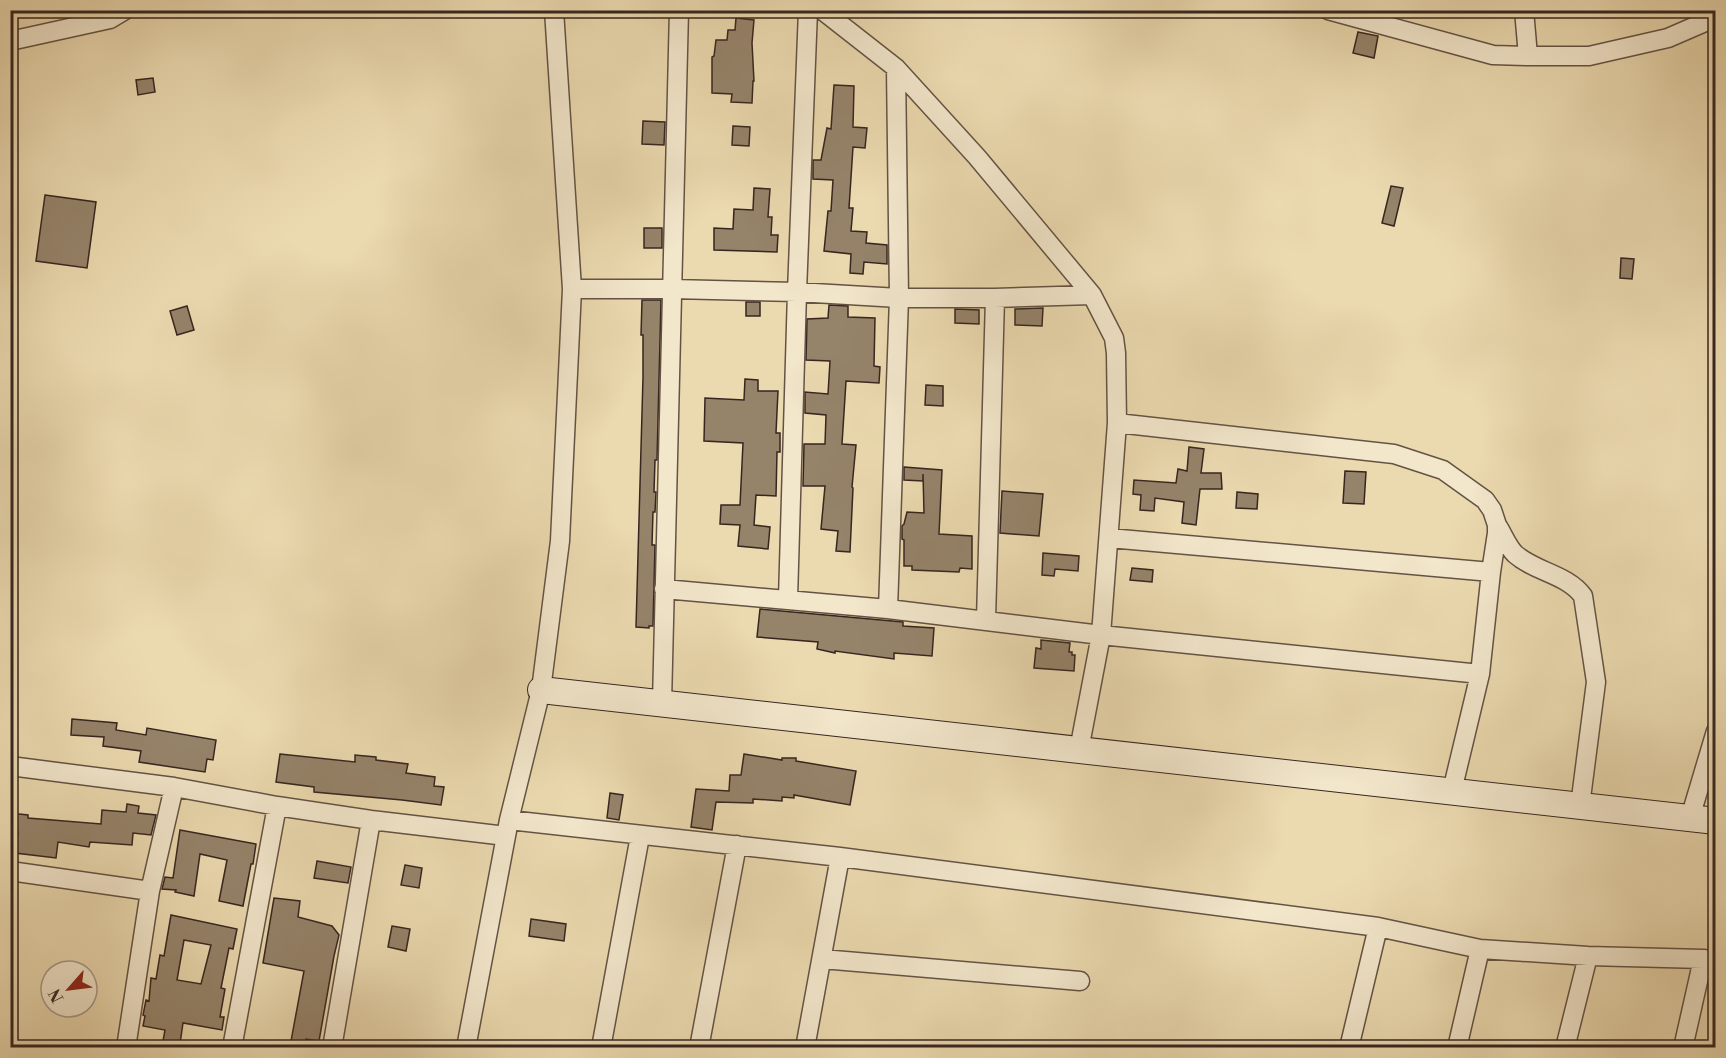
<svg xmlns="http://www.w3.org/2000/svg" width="1726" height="1058" viewBox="0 0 1726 1058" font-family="'Libre Bodoni',serif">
<rect width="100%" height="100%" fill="#ebd9af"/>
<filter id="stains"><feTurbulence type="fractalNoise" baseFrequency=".00333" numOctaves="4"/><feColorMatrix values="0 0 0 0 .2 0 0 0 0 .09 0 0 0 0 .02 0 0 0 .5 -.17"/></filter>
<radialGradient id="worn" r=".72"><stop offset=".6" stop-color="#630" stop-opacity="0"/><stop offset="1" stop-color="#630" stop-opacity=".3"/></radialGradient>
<path fill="#95836a" stroke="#372620" stroke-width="1.5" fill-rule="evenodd" d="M 736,18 L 754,20 L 752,43 L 754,81 L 753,81 L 752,103 L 731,102 L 732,94 L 712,93 L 712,57 L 714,56 L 716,40 L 727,40 L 728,30 L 735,30 Z
M 1358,32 L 1378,36 L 1374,58 L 1353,53 Z
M 153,78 L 155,92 L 138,95 L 136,80 Z
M 834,85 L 854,86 L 853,127 L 867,128 L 865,148 L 853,147 L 849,208 L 853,208 L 851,231 L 867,232 L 866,243 L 887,245 L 887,264 L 864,262 L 863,274 L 850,273 L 851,254 L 824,251 L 828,211 L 831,211 L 833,180 L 813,179 L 813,160 L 821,160 L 827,128 L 831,129 Z
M 643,121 L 665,122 L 664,145 L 642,144 Z
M 733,126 L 750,127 L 749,146 L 732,145 Z
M 1391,186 L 1403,188 L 1394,226 L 1382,223 Z
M 754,188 L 770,189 L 768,217 L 772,217 L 771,235 L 778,235 L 777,252 L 714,250 L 714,228 L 733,229 L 734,209 L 753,210 Z
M 45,195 L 96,202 L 87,268 L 36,261 Z
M 644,228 L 662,228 L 662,248 L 644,248 Z
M 1621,258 L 1634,259 L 1632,279 L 1620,278 Z
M 642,300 L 661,300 L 657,460 L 655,460 L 654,492 L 656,492 L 655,512 L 653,512 L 652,545 L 655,545 L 653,626 L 649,626 L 649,628 L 636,627 L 643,377 L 643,335 L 641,335 Z
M 746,302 L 760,302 L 760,316 L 746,316 Z
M 829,305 L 848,306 L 848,317 L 875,318 L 874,366 L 880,367 L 879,383 L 846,381 L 842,444 L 856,445 L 852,487 L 853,488 L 850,552 L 836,551 L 838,531 L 821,529 L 825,486 L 803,486 L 804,444 L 825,444 L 826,415 L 805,413 L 805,392 L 828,394 L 830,361 L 806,360 L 807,319 L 828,318 Z
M 187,306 L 194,330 L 177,335 L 170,311 Z
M 1043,308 L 1042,326 L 1015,325 L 1015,309 Z
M 955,309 L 979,310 L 979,324 L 955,323 Z
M 745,379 L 758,380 L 758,391 L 778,391 L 776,433 L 780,433 L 780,452 L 777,452 L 776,496 L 756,495 L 754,525 L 770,527 L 768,549 L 738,546 L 740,525 L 720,524 L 721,505 L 740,505 L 743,443 L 704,441 L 705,398 L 744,400 Z
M 926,385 L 943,386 L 943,406 L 925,405 Z
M 1189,447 L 1204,449 L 1201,473 L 1221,473 L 1222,489 L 1200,489 L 1196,525 L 1182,523 L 1184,502 L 1155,498 L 1154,511 L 1140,510 L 1141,495 L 1133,494 L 1134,480 L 1176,483 L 1178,469 L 1187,471 Z
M 904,467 L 942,470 L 939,534 L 972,536 L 972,569 L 960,568 L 959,572 L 912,570 L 912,566 L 904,566 L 904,540 L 902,539 L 902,526 L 904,524 L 907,512 L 924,513 L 923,474 L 923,481 L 904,480 Z
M 1345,471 L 1366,472 L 1364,504 L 1343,503 Z
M 1002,491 L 1043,494 L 1039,536 L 1000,533 Z
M 1237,492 L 1258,494 L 1257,509 L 1236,508 Z
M 1043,553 L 1079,556 L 1078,571 L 1055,569 L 1054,576 L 1042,575 Z
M 1132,568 L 1153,570 L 1152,582 L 1130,580 Z
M 760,609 L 903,622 L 903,626 L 934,628 L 932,656 L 894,653 L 894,659 L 835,651 L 835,653 L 817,649 L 818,642 L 757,637 Z
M 1041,640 L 1070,643 L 1069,652 L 1072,652 L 1072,655 L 1075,655 L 1074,671 L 1034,668 L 1036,648 L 1041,649 Z
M 72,719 L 117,723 L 116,730 L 146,735 L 147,728 L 216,740 L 213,760 L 207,759 L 205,772 L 139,762 L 141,751 L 103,746 L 104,737 L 71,735 Z
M 280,754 L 355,762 L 355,755 L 376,757 L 376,760 L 408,764 L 406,773 L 435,777 L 434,786 L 444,787 L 441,805 L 402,800 L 314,792 L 314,787 L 276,782 Z
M 744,754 L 782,760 L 782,758 L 796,758 L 796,761 L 856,771 L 850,805 L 794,795 L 794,798 L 782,797 L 782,801 L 753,799 L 753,803 L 716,802 L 712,830 L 691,827 L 696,789 L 729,791 L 730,775 L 741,775 Z
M 610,793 L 623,795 L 619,820 L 607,818 Z
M 127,804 L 139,806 L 138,813 L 156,815 L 151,835 L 133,833 L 132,845 L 90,842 L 89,847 L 58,842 L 56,858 L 15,853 L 18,832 L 10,831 L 10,813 L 28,815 L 28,818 L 101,824 L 102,810 L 126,812 Z
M 180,830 L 256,844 L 253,864 L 251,864 L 243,906 L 219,901 L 227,860 L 200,854 L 194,896 L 175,892 L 176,890 L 162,889 L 165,877 L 173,878 Z
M 317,861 L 351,867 L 348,883 L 314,878 Z
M 405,865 L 422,868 L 419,888 L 401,885 Z
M 274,898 L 300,901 L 298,917 L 332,926 L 339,935 L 334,956 L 319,1041 L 306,1039 L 305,1043 L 291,1041 L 304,971 L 263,963 Z
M 171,915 L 237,929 L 233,949 L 229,948 L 221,988 L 225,989 L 220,1017 L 224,1017 L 222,1030 L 183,1023 L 180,1044 L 163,1041 L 165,1030 L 143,1026 L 145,1016 L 143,1015 L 146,1000 L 149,1001 L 151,978 L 156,979 L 160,955 L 164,956 ZM 184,940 L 211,945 L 201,984 L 177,980 Z
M 531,919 L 566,924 L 564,941 L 529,936 Z
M 392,926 L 410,929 L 406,951 L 388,947 Z"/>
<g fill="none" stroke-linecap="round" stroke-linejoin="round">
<defs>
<path id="street" d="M 822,10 L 896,68 L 977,157 L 1092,295 L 1114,338 L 1116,353 L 1117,423 L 1101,635 L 1079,750
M 1328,10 L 1493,55 L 1528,56 L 1589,56 L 1668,38 L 1705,22 L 1716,15
M 1524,10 L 1528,56
M 10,41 L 110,19 L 125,10
M 572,289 L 672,289 L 797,292 L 899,298 L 995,298 L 1092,295
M 1117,423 L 1394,454 L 1443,470 L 1485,500 L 1492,510 L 1497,525 L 1497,533 L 1491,572 L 1480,674 L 1452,791
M 1497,525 C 1503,534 1507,546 1515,554 C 1535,572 1567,574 1583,596 L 1596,682 L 1580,806
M 1109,538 L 1491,572
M 664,589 L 888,609 L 1101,635 L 1480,674
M 788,599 L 797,292 L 808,10
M 888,609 L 899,298 L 896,68
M 986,620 L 995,298
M 662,703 L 679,10
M 10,766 L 174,787 L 277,806 L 371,820 L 506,836
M 1690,818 L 1716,731
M 509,820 L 840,857 L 1378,927 L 1480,949 L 1588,956 L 1703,959 L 1716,961
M 10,871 L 150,891
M 822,959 L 1080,981
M 126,1048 L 150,891 L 174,787
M 232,1048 L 277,806
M 332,1048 L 371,820
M 466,1048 L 509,820 L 541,690 L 560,541 L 572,289 L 554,10
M 601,1048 L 640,836
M 699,1048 L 737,845
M 805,1048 L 840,857
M 1349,1048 L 1378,927
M 1457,1048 L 1480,949
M 1565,1048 L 1588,956
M 1683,1048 L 1703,959"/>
<path id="secondary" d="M 541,690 L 1716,821"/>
</defs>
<use href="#street" stroke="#645344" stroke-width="21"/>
<use href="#secondary" stroke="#372620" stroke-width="28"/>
<use href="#street" stroke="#f2e6cb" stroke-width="18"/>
<use href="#secondary" stroke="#f2e6cb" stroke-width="26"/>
</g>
<rect width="1726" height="1058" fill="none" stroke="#ebd9af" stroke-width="36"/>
<rect x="12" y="12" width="1702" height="1034" fill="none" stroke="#372620" stroke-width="3"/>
<rect x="18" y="18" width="1690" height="1022" fill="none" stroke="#372620" stroke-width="1.5"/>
<g transform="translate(69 989) rotate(242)"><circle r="28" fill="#f2e6cb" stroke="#a79987" stroke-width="1.5"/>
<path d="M0-4.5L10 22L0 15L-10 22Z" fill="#8f2418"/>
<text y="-9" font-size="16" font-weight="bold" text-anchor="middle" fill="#372620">N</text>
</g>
<rect width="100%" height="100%" filter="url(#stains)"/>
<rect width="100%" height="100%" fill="url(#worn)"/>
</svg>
